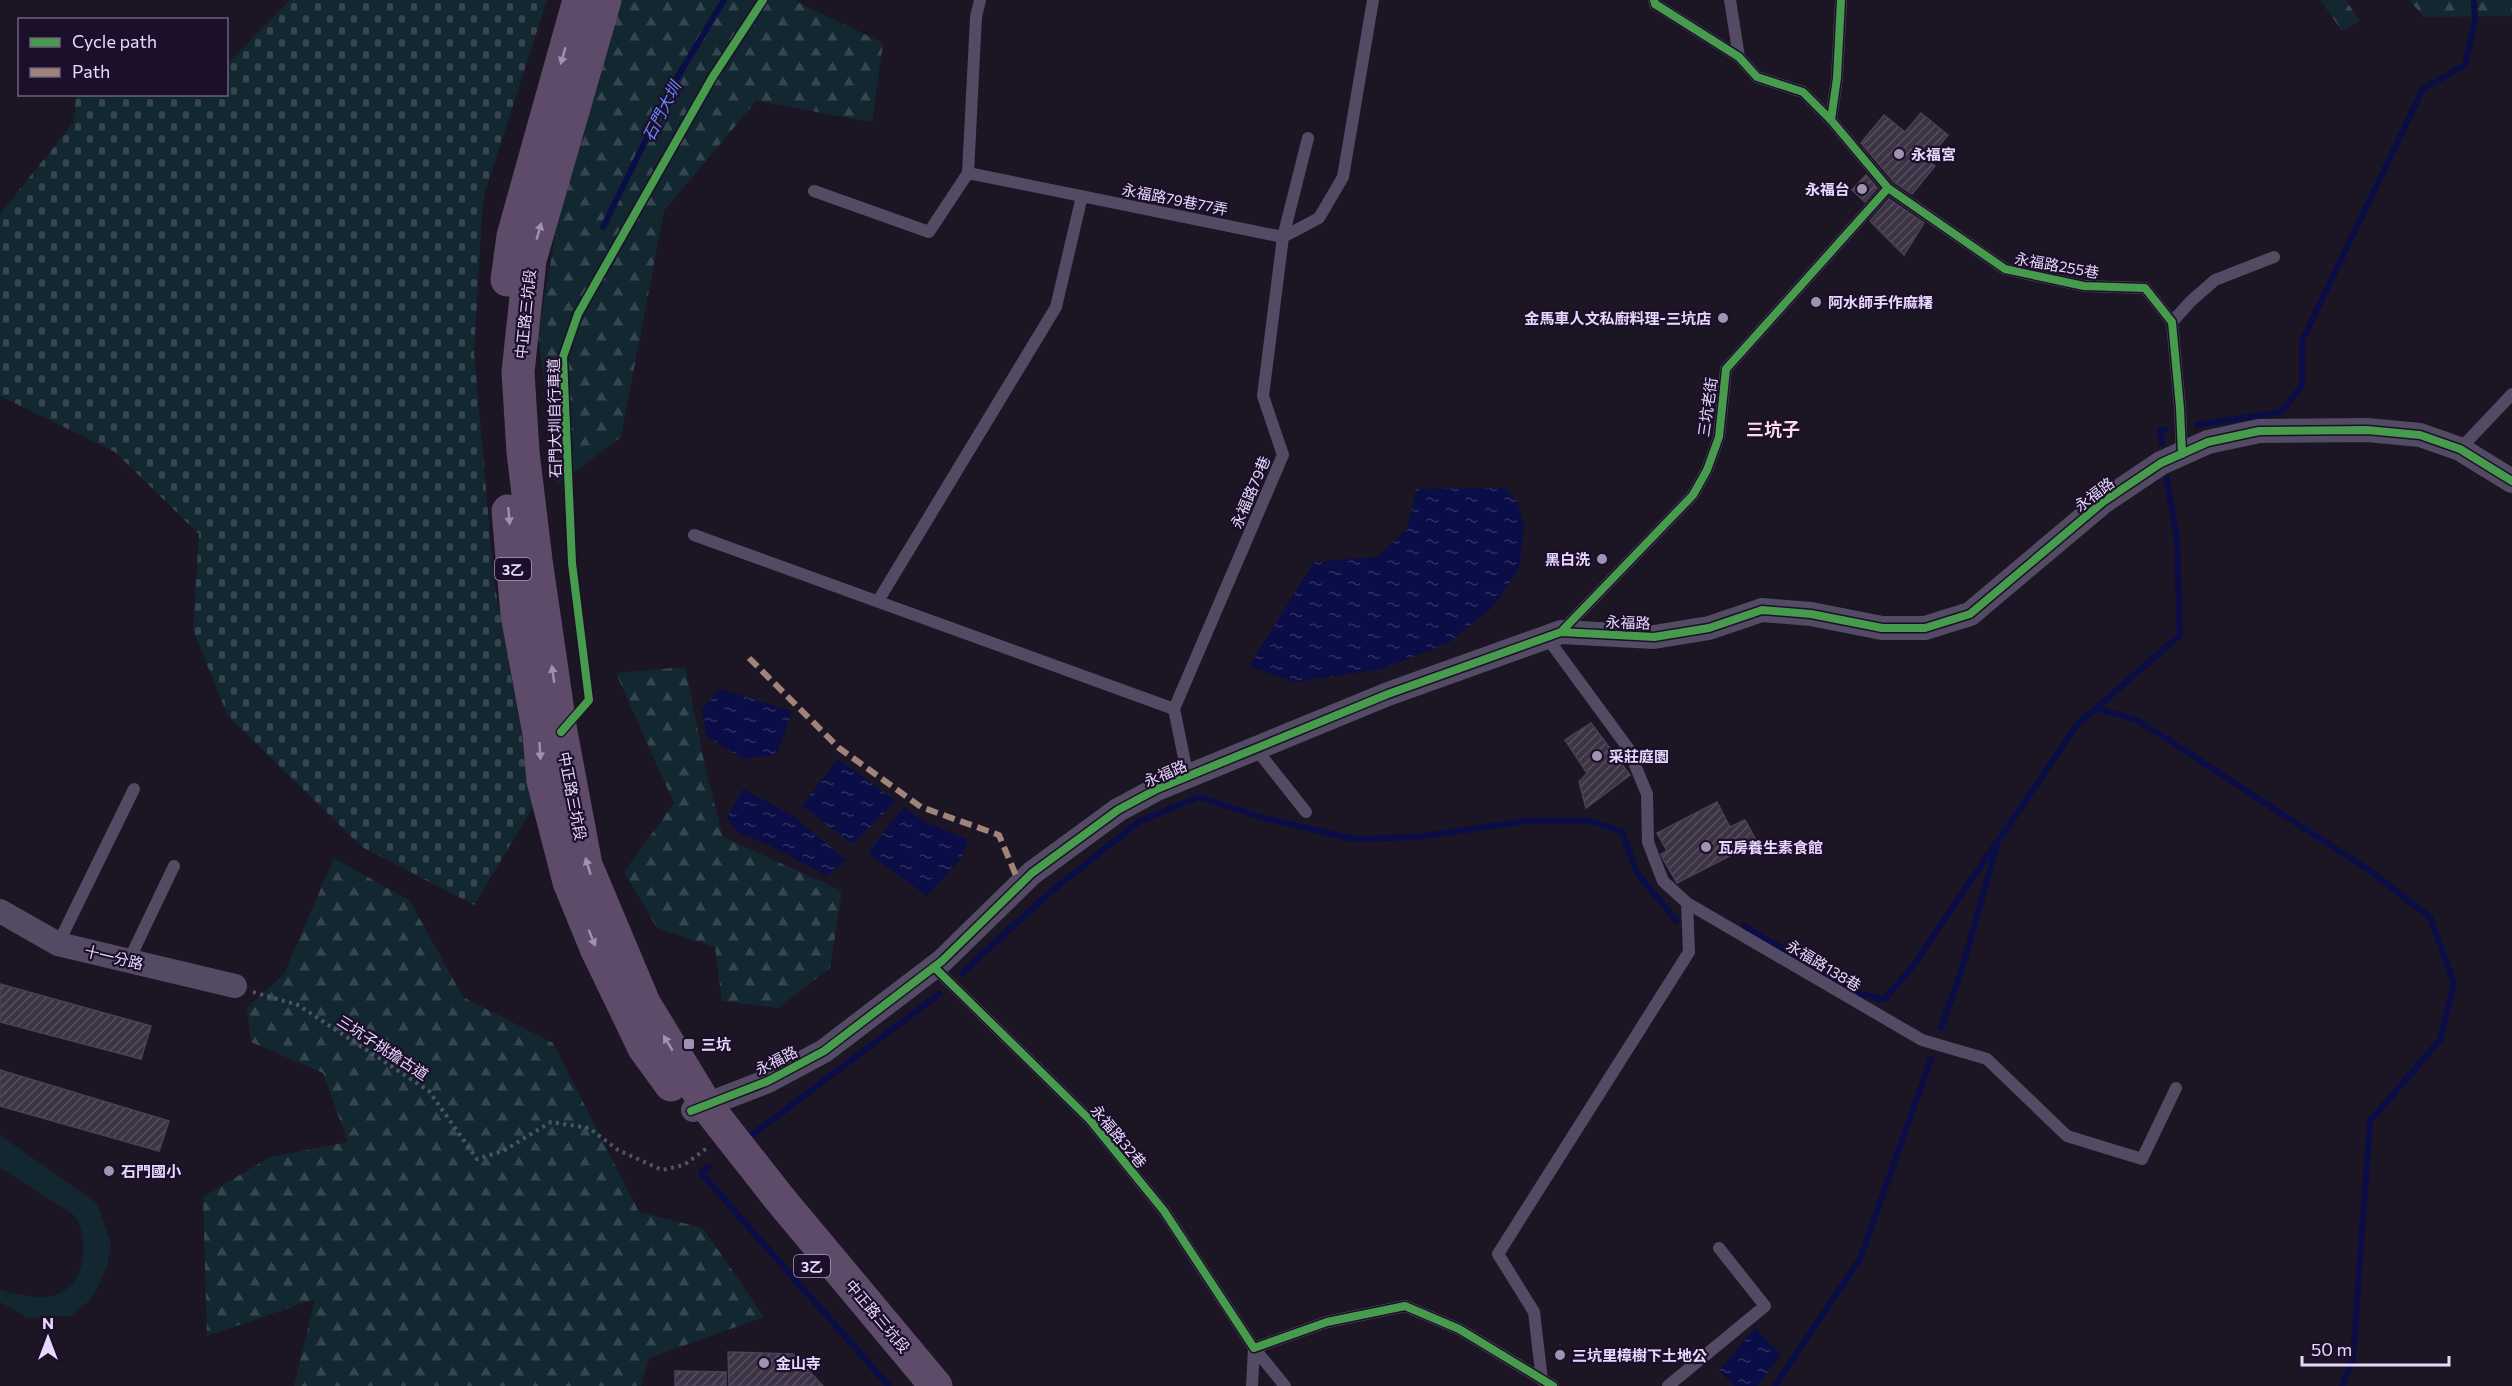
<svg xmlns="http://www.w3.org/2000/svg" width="2512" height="1386" viewBox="0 0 2512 1386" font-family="Commissioner,'Noto Sans TC',sans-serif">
<defs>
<pattern id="forest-firs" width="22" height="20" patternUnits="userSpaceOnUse" patternTransform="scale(1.5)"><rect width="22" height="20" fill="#132731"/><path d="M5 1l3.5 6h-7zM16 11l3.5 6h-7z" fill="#354650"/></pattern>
<pattern id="cemetery-stones" width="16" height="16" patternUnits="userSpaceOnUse" patternTransform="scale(1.5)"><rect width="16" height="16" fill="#132731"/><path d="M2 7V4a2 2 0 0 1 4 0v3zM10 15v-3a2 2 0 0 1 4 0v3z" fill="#354650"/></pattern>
<pattern id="water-ripples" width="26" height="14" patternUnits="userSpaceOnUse" patternTransform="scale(1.5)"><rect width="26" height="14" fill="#0a0d46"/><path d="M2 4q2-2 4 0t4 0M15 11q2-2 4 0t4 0" fill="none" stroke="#2e3062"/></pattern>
<pattern id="building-hatch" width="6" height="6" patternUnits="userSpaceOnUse" patternTransform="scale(1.5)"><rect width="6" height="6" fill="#3c3345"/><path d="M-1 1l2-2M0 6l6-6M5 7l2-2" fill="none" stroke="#585061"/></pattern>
</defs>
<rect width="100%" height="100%" fill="#1c1523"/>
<path fill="url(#forest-firs)" d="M 621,0 L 798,0 L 797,2 L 883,43 L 872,122 L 756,101 L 664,211 L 621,437 L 557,485 L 538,334 L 557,227 L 607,30 Z
M 2320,0 L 2346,0 L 2360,21 L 2342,31 Z
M 2409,0 L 2512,0 L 2512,16 L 2424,17 Z
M 685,667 L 706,771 L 723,837 L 842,891 L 830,968 L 778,1008 L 722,1001 L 715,947 L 657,928 L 624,872 L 674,803 L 616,673 Z
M 334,858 L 410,901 L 463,997 L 553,1043 L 639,1212 L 703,1228 L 764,1317 L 649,1358 L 641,1386 L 294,1386 L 315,1299 L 207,1336 L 203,1197 L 270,1157 L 348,1142 L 323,1073 L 251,1042 L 247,1008 L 284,974 Z"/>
<path fill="url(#cemetery-stones)" d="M 290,0 L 547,0 L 483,199 L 474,352 L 494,581 L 534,805 L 474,905 L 362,847 L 228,716 L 193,630 L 199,534 L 115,452 L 0,396 L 0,214 L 74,122 L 76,95 L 226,94 L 227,64 Z"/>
<path fill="#132731" d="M 0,1135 L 98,1204 L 111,1244 L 107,1267 L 100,1283 L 90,1300 L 71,1316 L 27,1318 L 0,1302 L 0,1289 C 7,1293 15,1293 23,1295 C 57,1303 83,1288 83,1250 C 83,1236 82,1226 74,1215 L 0,1168 Z"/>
<path fill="url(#water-ripples)" d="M 1505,488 L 1518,503 L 1524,527 L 1519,569 L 1493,607 L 1448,643 L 1381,669 L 1295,682 L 1249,666 L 1314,562 L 1377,557 L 1407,529 L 1416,489 Z
M 719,689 L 792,711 L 777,754 L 744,759 L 707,737 L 702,710 Z
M 838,759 L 896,801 L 853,844 L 802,806 Z
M 743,789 L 793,816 L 846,860 L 827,876 L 771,846 L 737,832 L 727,817 Z
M 904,806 L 921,820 L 968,840 L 961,858 L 927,896 L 868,853 Z
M 1755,1328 L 1781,1355 L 1757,1386 L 1734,1386 L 1719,1370 Z"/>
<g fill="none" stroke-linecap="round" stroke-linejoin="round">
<path stroke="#0a0d46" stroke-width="6" d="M 603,227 L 674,83 L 724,0
M 2197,425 L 2281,412 L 2302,386 L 2302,341 L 2423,89 L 2465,65 L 2475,20 L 2474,0
M 2162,443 L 2160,430 L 2165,430
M 2096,708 L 2139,721 L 2370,871 L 2430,917 L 2454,983 L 2440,1040 L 2370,1121 L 2353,1358 L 2342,1386
M 1744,926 L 1861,994 L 1884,1000 L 1912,967 L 2077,725 L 2180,635 L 2177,539 L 2167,479
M 962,973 L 1047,895 L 1138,822 L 1199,797 L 1261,817 L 1353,839 L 1416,837 L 1527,821 L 1592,821 L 1622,832 L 1637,873 L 1677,921
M 1941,1028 L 1961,972 L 1997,846
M 752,1135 L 939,994
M 709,1167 L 701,1173 L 889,1386
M 1775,1386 L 1860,1259 L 1931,1059"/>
</g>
<path fill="url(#building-hatch)" stroke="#4b4057" stroke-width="1.5" d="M 1921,113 L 1948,135 L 1927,160 L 1935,166 L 1912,194 L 1894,182 L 1861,143 L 1884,115 L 1905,132 Z
M 1866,175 L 1877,188 L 1865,202 L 1852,190 Z
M 1889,199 L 1924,223 L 1904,255 L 1870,221 Z
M 1591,723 L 1630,775 L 1586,808 L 1579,782 L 1587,773 L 1565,740 Z
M 1717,802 L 1730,827 L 1745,820 L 1757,842 L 1677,883 L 1663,859 L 1661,854 L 1667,851 L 1657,833 Z
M 0,984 L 151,1026 L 141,1059 L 0,1022 Z
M 0,1070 L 169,1121 L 159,1151 L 0,1106 Z
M 728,1352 L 793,1354 L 823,1386 L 729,1386 Z
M 675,1371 L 726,1372 L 726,1386 L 675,1386 Z"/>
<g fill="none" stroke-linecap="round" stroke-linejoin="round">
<path stroke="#4f5367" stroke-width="4" stroke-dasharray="3 4.5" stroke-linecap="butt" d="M 253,992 L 298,1005 L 429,1091 L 477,1159 L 503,1151 L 551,1122 L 589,1128 L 618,1150 L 662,1170 L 684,1165 L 707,1148"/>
<path stroke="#534a64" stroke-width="12" d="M 980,0 L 976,17 L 968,173 L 1283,237 L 1319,218 L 1343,177 L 1373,0
M 1654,0 L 1655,4 L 1739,57 L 1757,77 L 1803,92 L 1831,120 L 1888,188 L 2005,269 L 2084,286 L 2145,288 L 2172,322 L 2180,408 L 2182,454
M 1730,0 L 1739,57
M 1831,120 L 1837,78 L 1841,0
M 814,191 L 929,232 L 968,173
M 2172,322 L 2191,301 L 2215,280 L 2274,257
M 2460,449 L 2512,394
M 694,535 L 1174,709
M 878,601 L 1056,307 L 1082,196
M 1562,631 L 1693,495 L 1707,470 L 1719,437 L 1726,369 L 1888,188
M 1548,639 L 1628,748 L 1647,794 L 1648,842 L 1663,881 L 1687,903 L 1922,1040 L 1987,1059 L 2067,1136 L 2142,1159 L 2176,1088
M 1256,749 L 1306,812
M 1188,777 L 1174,709 L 1283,455 L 1263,396 L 1283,237 L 1308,138
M 58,944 L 134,789
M 129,960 L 174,866
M 934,967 L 1090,1120 L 1164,1211 L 1254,1348 L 1285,1386
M 1254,1348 L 1327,1322 L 1405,1306 L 1459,1329 L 1553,1386
M 1542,1380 L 1534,1312 L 1498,1254 L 1689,952 L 1687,903
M 1252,1386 L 1254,1348
M 1668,1386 L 1765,1306 L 1719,1248"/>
<path stroke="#534a64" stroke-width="24" d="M 0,911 L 58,944 L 235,986
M 693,1110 L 768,1081 L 824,1051 L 942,961 L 1032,873 L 1118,810 L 1157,789 L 1388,694 L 1561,632 L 1654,637 L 1709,628 L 1762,610 L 1811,614 L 1882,628 L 1925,628 L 1970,614 L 2103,502 L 2161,463 L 2208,442 L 2259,431 L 2367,430 L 2420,435 L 2460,449 L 2512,481"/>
<path stroke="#5e4b69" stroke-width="33" d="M 605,0 L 530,260 L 518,372 L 523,452 L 536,560 L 561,732 L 586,865 L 644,1003 L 706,1105 L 779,1198 L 936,1386
M 507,280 L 513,236 L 579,0
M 508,511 L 517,615 L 539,734 L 543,781 L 569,882 L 596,948 L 644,1048 L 671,1085"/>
<path stroke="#a18479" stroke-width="6" stroke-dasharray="12 6" stroke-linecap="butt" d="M 749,658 L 839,748 L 921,807 L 999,835 L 1020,885"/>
<defs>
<path id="cycleway" d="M 1654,0 L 1655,4 L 1739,57 L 1757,77 L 1803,92 L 1831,120 L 1888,188 L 2005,269 L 2084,286 L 2145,288 L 2172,322 L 2180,408 L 2182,454
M 1831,120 L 1837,78 L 1841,0
M 1561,632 L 1693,495 L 1707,470 L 1719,437 L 1726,369 L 1888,188
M 561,732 L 589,700 L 572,563 L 563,357 L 578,314 L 712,78 L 763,0
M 934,967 L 1090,1120 L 1164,1211 L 1254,1348 L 1327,1322 L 1405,1306 L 1459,1329 L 1553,1386
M 691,1111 L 768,1081 L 824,1051 L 942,961 L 1032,873 L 1118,810 L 1157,789 L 1388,694 L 1561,632 L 1654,637 L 1709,628 L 1762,610 L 1811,614 L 1882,628 L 1925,628 L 1970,614 L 2103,502 L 2161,463 L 2208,442 L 2259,431 L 2367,430 L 2420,435 L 2460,449 L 2512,481"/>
</defs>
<use href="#cycleway" stroke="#1c0f29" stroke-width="11"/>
<use href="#cycleway" stroke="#469c4c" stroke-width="8"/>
</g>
<defs><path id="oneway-solid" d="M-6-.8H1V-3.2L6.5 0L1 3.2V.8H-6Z" transform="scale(1.5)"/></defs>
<g fill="#a391b4">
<use href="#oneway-solid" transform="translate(563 56) rotate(106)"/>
<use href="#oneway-solid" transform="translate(539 231) rotate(-74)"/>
<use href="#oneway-solid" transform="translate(509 516) rotate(85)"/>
<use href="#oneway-solid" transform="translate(553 674) rotate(-98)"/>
<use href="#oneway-solid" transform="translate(540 751) rotate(86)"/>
<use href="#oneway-solid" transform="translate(588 866) rotate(-107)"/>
<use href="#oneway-solid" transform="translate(592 938) rotate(68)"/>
<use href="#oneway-solid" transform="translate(668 1043) rotate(-121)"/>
</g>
<g fill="#a193b2" stroke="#1c0f29" stroke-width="2">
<circle cx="1899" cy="154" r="6"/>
<circle cx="1862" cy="189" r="6"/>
<circle cx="1816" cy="302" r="6"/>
<circle cx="1723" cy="318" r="6"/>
<circle cx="1602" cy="559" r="6"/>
<circle cx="1597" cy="756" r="6"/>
<circle cx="1706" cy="847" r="6"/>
<rect x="683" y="1038" width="12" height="12" rx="3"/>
<circle cx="109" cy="1171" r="6"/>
<circle cx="1560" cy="1355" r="6"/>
<circle cx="764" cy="1363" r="6"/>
</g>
<g text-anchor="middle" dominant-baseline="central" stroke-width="4.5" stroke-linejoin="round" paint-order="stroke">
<g fill="#1c0f29" stroke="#ab9bbf" stroke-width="1.5">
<rect x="495" y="558" width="36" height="22" rx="4.5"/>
<rect x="794" y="1255" width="36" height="22" rx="4.5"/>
</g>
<g font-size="14" font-weight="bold" fill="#e8d7ff">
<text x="513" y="569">3乙</text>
<text x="812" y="1266">3乙</text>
</g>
<g font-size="15" font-weight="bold" fill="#e8d7ff" stroke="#1c0f29" text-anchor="start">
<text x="1911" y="154">永福宮</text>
<text x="1850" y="189" text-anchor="end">永福台</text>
<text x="1828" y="302">阿水師手作麻糬</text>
<text x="1711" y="318" text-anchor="end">金馬車人文私廚料理-三坑店</text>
<text x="1590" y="559" text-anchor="end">黑白洗</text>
<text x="1609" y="756">采莊庭園</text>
<text x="1718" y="847">瓦房養生素食館</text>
<text x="701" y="1044">三坑</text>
<text x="121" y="1171">石門國小</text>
<text x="1572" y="1355">三坑里樟樹下土地公</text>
<text x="776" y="1363">金山寺</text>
</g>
<g font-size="15" fill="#e8d7ff" stroke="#1c0f29">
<text transform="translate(1175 199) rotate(11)">永福路79巷77弄</text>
<text transform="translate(2057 265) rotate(10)">永福路255巷</text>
<text transform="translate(525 314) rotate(-84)">中正路三坑段</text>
<text transform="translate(1707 407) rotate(-82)">三坑老街</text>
<text transform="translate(554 418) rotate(-91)">石門大圳自行車道</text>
<text transform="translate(1250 492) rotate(-67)">永福路79巷</text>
<text transform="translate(2094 494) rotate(-37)">永福路</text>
<text transform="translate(1628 622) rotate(2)">永福路</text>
<text transform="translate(1165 773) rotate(-23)">永福路</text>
<text transform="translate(573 796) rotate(79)">中正路三坑段</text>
<text transform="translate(114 957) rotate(13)">十一分路</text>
<text transform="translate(1824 965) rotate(31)">永福路138巷</text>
<text transform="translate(383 1047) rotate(33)">三坑子挑擔古道</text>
<text transform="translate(776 1060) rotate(-27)">永福路</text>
<text transform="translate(1119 1136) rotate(50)">永福路32巷</text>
<text transform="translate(878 1316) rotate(50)">中正路三坑段</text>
</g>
<g font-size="16" font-style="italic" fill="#6588ff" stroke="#1c0f29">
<text transform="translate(661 111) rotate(-63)">石門大圳</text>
</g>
<g font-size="18" font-weight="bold" fill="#ffd9e5" stroke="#1c0f29">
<text x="1773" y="429">三坑子</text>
</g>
</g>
<rect x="18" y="18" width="210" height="78" fill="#1c0f29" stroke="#6e5f7f" stroke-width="1.5"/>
<rect x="30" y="38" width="30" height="9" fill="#469c4c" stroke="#6e5f7f" stroke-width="1.5"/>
<text x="72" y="48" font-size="18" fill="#e8d7ff">Cycle path</text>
<rect x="30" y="68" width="30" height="9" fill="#a18479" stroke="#6e5f7f" stroke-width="1.5"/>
<text x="72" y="78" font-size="18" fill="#e8d7ff">Path</text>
<g transform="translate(48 1338)" stroke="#1c0f29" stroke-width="4.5" paint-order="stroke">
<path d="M0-4.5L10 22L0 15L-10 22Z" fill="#e8d7ff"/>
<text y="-9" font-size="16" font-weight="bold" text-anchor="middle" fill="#e8d7ff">N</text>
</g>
<path d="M2302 1356v9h147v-9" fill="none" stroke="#e8d7ff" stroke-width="3"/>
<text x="2311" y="1356" font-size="18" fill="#e8d7ff" stroke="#1c0f29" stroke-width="4.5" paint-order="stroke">50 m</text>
</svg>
